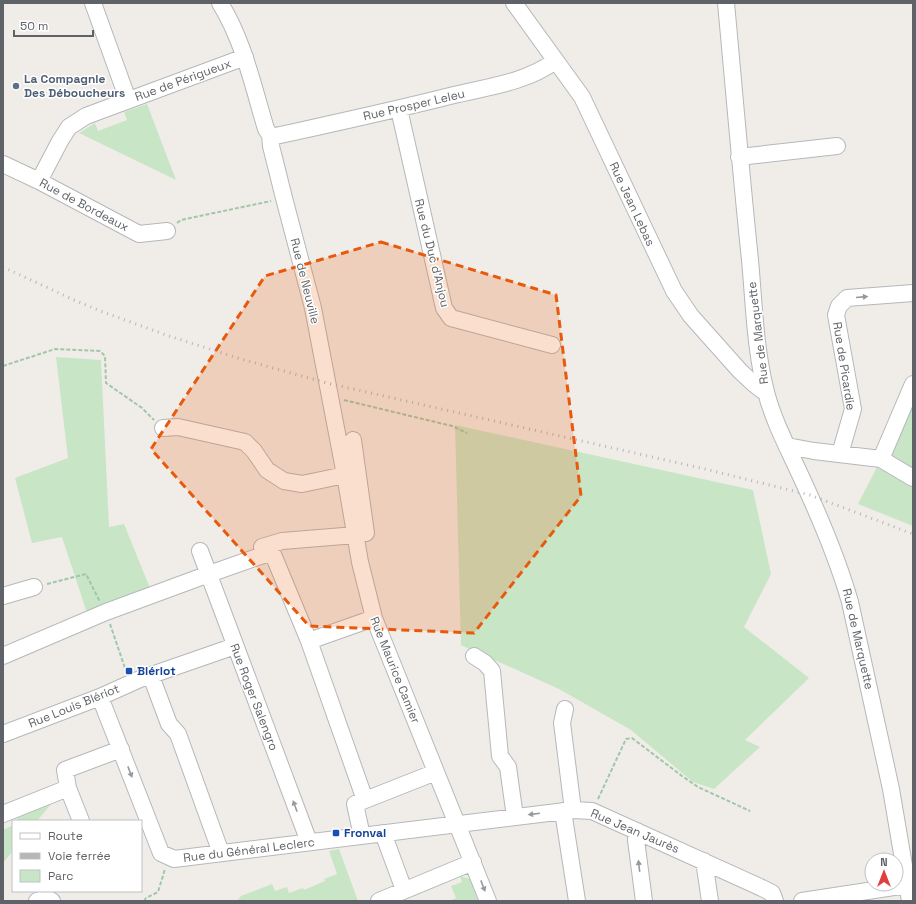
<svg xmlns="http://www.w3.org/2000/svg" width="916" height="904" viewBox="0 0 916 904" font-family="'Space Grotesk',sans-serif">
<rect width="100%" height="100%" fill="#f0ede8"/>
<path fill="#c8e5c6" d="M 147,104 L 176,180 L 79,133 L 95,123 L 98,131 L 127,120 L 124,112 Z
M 56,357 L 101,360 L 109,527 L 124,524 L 152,593 L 88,616 L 62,537 L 32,543 L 15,478 L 68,458 Z
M 913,384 L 913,526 L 858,504 L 881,459 Z
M 455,425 L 753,490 L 771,574 L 744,627 L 809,678 L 745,740 L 760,747 L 714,789 L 693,782 L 631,730 L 559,689 L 461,645 Z
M 61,792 L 37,821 L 18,821 L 14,811 Z
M 13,825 L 13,851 L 3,863 L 3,830 Z
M 339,849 L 358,901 L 237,901 L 241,896 L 272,884 L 275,891 L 287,887 L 289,893 L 303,888 L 304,890 L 325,881 L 324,879 L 337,874 L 329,851 Z
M 460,876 L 470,879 L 478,901 L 449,901 L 456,898 L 451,886 L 462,882 Z"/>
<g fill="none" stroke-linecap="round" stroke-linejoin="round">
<defs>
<path id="minor" d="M 93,3 L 128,100
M 220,3 C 244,42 253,86 266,129 L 270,135 L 271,146 L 284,198 L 313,308 L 345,475 L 360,562 L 374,618 L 488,901
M 514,3 L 582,97 L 674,291 L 691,316 L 740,371 L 754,384 L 766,393
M 726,3 C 734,89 741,174 750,260 C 754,303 755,349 766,392 C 774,423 790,452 803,481 C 821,520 838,560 850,602 L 891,789 L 910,901
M 399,109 L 444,308 L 451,318 L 552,345
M 270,135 L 276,136 C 335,123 395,110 454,95 C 488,87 527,82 555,61
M 739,157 L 837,146
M 3,164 L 39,181 L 139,234 L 167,231
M 39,181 L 60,141 L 69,127 L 86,116 L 245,57
M 163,428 L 178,427 L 245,442 L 254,451 L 267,470 L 284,481 L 302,484 L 345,475
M 353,440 L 366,533
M 787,446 L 814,451 L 881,459 L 913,478
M 840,454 L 853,409 L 836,315 L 839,306 L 847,298 L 913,293
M 881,459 L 913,384
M 262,547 L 282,541 L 356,535
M 200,551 L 309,842
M 3,596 L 34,587
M 309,641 L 374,618
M 3,656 L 106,612 L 209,574 L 272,552 L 309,641 L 365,800
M 474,656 L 485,663 L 492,671 L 500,756 L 508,767 L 515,817
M 151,676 L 169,724 L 178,734 L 221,853
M 100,697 L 161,853 L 174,859 L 573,810 L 592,811 L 762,888 L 772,893 L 775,901
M 565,709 L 562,723 L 573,810
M 3,734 L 100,697 L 140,679 L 235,646
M 68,788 L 81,821
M 563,811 L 577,901
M 3,814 L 68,788 L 65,770 L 121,749
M 637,831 L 636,840 L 644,901
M 383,833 L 404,890
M 362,836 L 355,804 L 436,772
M 704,861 L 710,901
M 37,901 L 47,898 L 52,901
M 379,901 L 473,862
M 802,901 L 907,885"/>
</defs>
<use href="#minor" stroke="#b4b8bb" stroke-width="18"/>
<path stroke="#a0c7a8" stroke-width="2" stroke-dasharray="4 2" stroke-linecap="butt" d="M 177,223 L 181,220 L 271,201
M 3,366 L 55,349 L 100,351 L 105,356 L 106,383 L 142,408 L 154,420
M 344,400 L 452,426 L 467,433
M 47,584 L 86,574 L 100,602
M 110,624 L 126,671
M 598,799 L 626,739 L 632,738 L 682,776 L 698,787 L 750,811
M 144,901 L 146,898 L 158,892 L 165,869"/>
<use href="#minor" stroke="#fff" stroke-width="16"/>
<path stroke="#b5b6b7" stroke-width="3" stroke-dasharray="1 5" stroke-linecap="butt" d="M 3,267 L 74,300 L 103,312 L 169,336 L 241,359 L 327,383 L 705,469 L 810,495 L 913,534"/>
</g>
<defs><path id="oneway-solid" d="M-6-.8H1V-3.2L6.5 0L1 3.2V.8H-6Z"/></defs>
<g fill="#979a9c">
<use href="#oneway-solid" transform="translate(862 297) rotate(-5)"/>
<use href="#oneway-solid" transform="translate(130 772) rotate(69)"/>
<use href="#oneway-solid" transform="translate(295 806) rotate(-110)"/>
<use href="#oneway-solid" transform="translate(534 814) rotate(173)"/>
<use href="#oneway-solid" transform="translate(639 866) rotate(-97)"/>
<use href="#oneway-solid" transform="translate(483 886) rotate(69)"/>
</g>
<path fill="#e8590c" fill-opacity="0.2" stroke="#e8590c" stroke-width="3" stroke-dasharray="8 5" stroke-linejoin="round" d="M 381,242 L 556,295 L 581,496 L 474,633 L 309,626 L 151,449 L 265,276 Z"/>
<circle fill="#5c6f8a" stroke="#fff" stroke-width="1.5" cx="16" cy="86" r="4"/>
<g fill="#1a4fb4" stroke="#fff" stroke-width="1.5">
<rect x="125" y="667" width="8" height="8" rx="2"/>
<rect x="332" y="829" width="8" height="8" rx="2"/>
</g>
<g text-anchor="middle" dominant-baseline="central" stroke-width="3" stroke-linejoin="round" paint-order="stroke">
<g font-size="12" font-weight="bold" fill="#4e5e75" stroke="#fff" text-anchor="start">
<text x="24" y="79">La Compagnie<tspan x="24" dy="14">Des Déboucheurs</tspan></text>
</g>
<g font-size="12" fill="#5f6367" stroke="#fff">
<text transform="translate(183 80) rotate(-20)">Rue de Périgueux</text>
<text transform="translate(414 105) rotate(-13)">Rue Prosper Leleu</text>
<text transform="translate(632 204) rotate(65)">Rue Jean Lebas</text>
<text transform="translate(84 205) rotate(28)">Rue de Bordeaux</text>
<text transform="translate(432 253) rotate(76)">Rue du Duc d'Anjou</text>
<text transform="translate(305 281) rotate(76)">Rue de Neuville</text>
<text transform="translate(758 333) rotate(-97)">Rue de Marquette</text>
<text transform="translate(844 366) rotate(81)">Rue de Picardie</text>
<text transform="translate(858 639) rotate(77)">Rue de Marquette</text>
<text transform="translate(395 670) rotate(68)">Rue Maurice Camier</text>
<text transform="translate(254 697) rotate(69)">Rue Roger Salengro</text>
<text transform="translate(74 706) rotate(-22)">Rue Louis Blériot</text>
<text transform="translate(635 831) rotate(23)">Rue Jean Jaurès</text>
<text transform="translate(249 850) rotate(-7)">Rue du Général Leclerc</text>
</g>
<g font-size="12" font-weight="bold" fill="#164399" stroke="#fff" text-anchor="start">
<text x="137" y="671">Blériot</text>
<text x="344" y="833">Fronval</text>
</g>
</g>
<rect width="916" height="904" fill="none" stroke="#5f6367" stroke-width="8"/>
<rect x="12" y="820" width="130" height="72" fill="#ffffff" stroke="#bfc1c2"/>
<rect x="20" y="833" width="20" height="6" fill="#ffffff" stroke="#bfc1c2"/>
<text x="48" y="840" font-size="12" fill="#5f6367">Route</text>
<rect x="20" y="853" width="20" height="6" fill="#b5b6b7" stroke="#bfc1c2"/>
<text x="48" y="860" font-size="12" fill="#5f6367">Voie ferrée</text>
<rect x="20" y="870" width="20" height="12" fill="#c8e5c6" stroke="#bfc1c2"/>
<text x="48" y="880" font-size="12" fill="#5f6367">Parc</text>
<g transform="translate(884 872)"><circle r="19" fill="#ffffff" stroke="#bfc1c2"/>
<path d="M0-3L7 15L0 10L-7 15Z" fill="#df3f3e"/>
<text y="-6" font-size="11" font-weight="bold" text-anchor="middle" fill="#5f6367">N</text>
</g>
<path d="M14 30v6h79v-6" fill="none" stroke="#5f6367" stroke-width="2"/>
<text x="20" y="30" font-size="12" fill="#5f6367" stroke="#ffffff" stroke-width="3" paint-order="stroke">50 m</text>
</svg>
